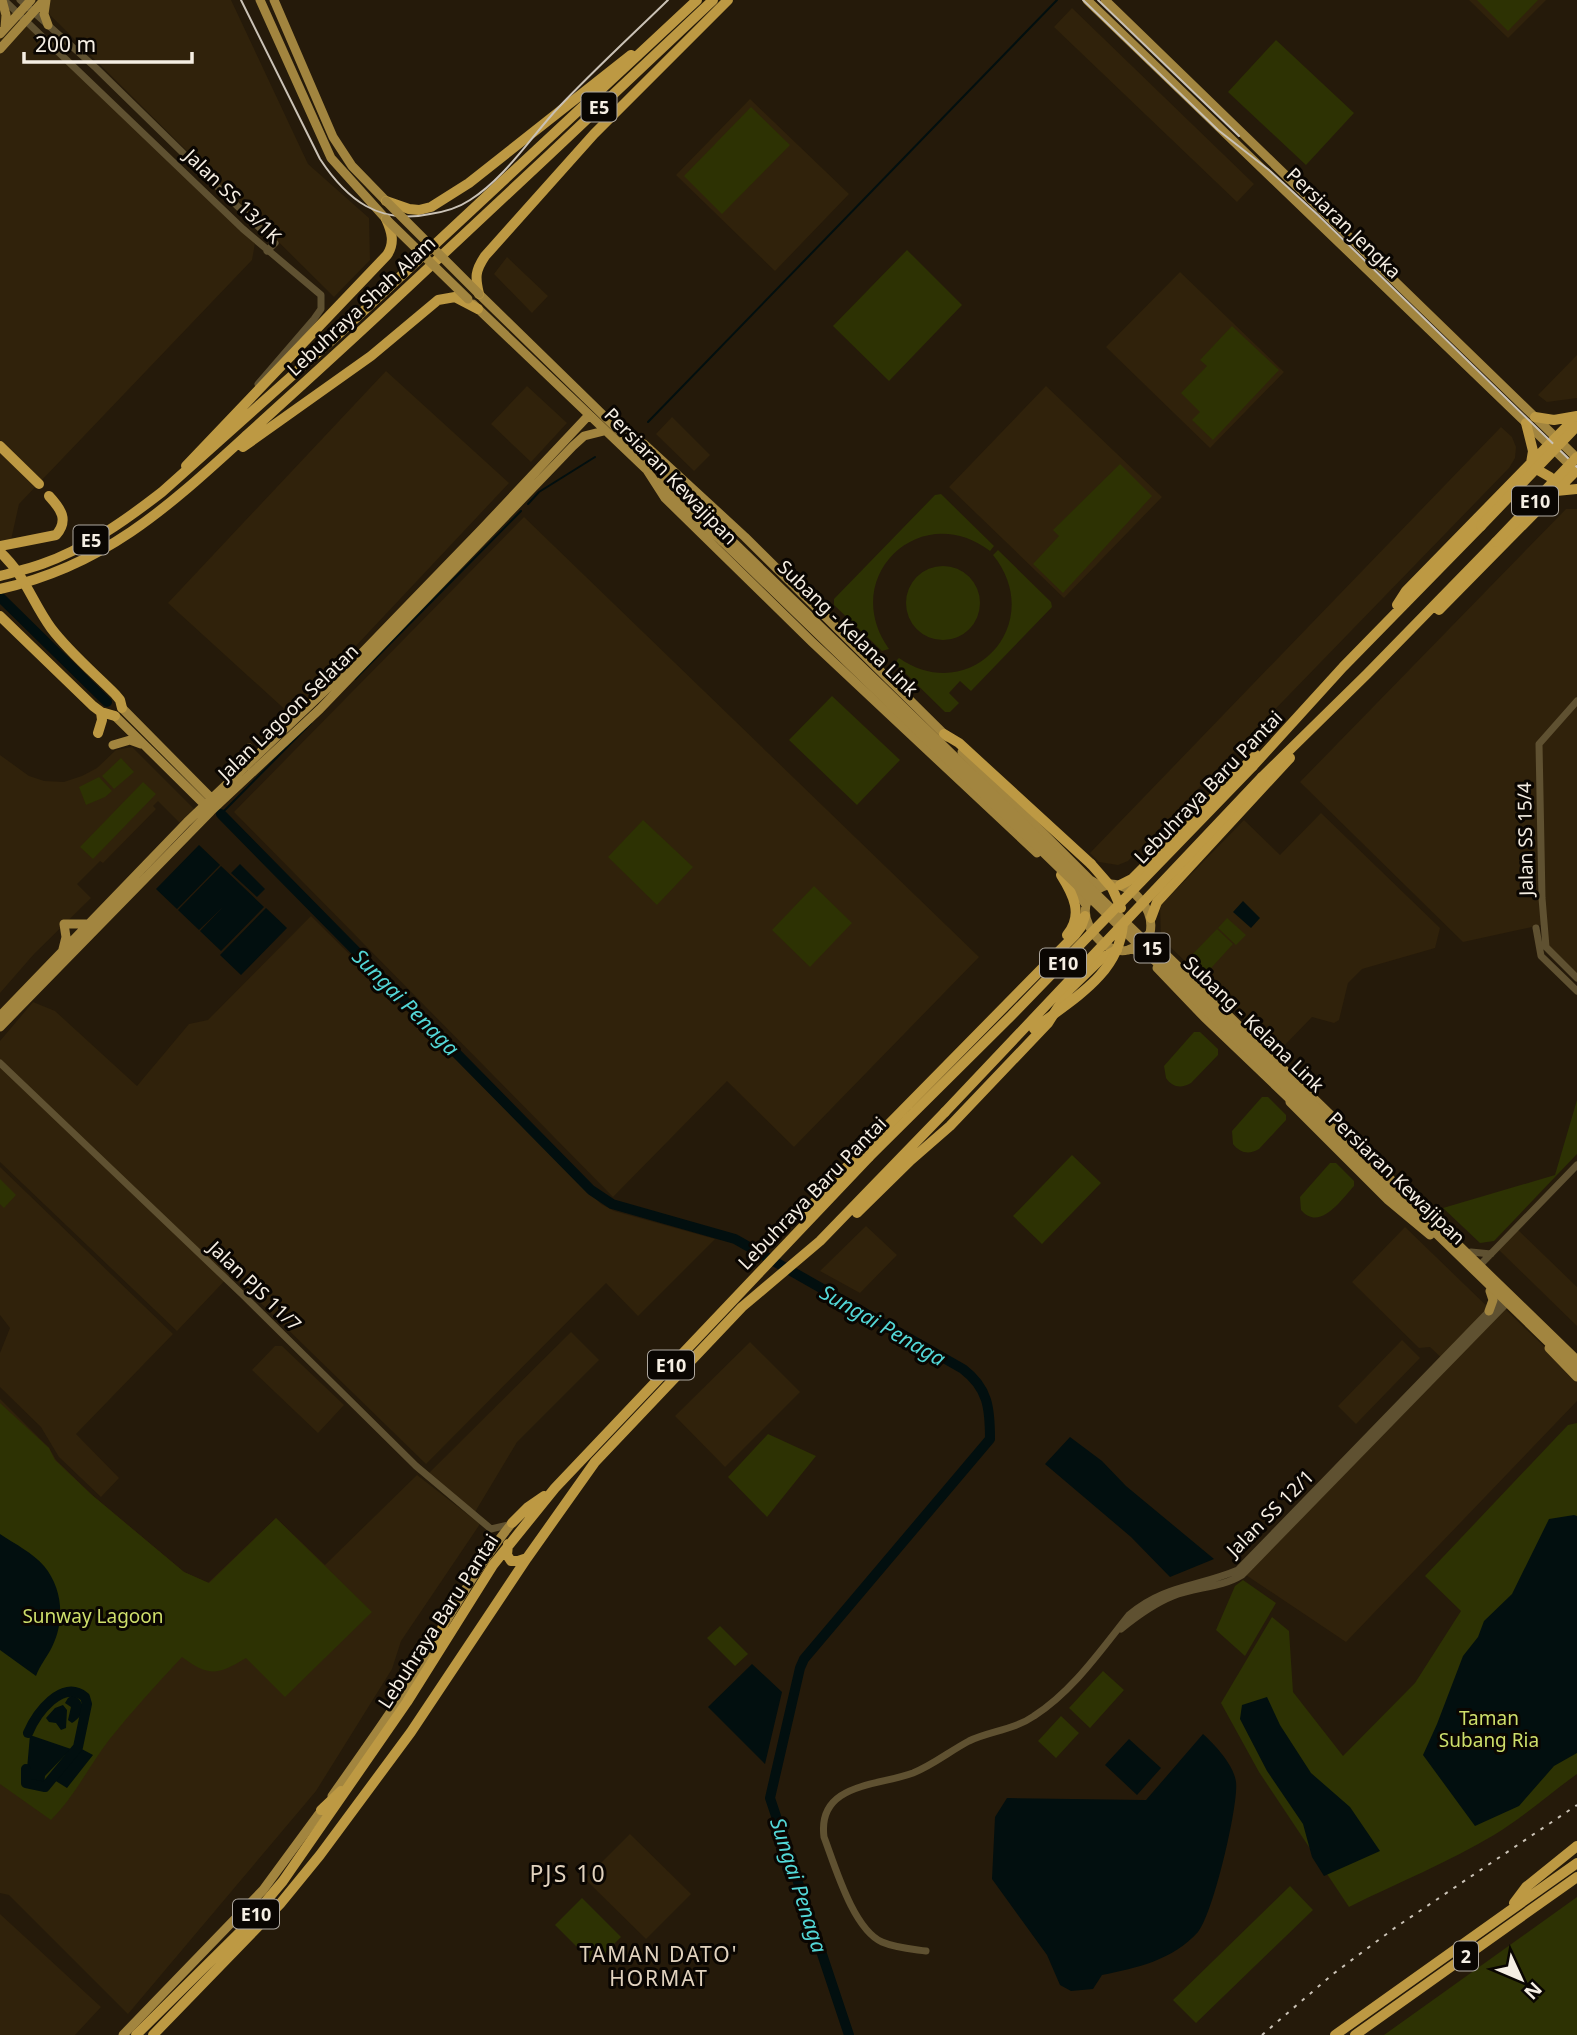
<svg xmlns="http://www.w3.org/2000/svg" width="1577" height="2035" viewBox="0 0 1577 2035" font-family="'Noto Sans',sans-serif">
<rect width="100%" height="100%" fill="#251a0a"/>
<path fill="#30220b" d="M 0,0 L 255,243 L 252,260 L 19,504 L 11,540 L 0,541 Z
M 48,0 L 231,0 L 308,164 L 369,218 L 370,260 L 334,297 L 44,9 Z
M 1469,0 L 1546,0 L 1508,38 Z
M 1072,8 L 1254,184 L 1237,202 L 1054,27 Z
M 750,99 L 849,194 L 775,271 L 676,175 Z
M 507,257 L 548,296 L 532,313 L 494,274 Z
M 1180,272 L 1284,372 L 1210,448 L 1106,347 Z
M 1577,355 L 1577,398 L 1547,402 L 1538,395 Z
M 386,371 L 509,483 L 291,715 L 168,603 Z
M 527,386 L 567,423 L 531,462 L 491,424 Z
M 1046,386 L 1162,497 L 1064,598 L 949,487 Z
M 672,417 L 710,455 L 694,471 L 656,434 Z
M 1501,427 L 1512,437 L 1516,447 L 1515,458 L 1509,468 L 1128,861 L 1118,865 L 1099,862 L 1090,853 Z
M 1566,509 L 1577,509 L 1577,977 L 1547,946 L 1546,924 L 1463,942 L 1300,782 Z
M 524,517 L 979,957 L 794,1147 L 727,1081 L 613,1197 L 234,812 Z
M 132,747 L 195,810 L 181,824 L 158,801 L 153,806 L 156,809 L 103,863 L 100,861 L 77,884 L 91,898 L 34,954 L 0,993 L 0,755 L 29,776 L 44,781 L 64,782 L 82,776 L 97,768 L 116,750 Z
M 1321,813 L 1440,928 L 1435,948 L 1362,969 L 1348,983 L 1339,1020 L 1334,1023 L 1312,1017 L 1281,1049 L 1276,1049 L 1161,938 L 1160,906 L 1244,820 L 1280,855 Z
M 311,916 L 601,1204 L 614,1211 L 715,1239 L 638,1316 L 606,1283 L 426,1464 L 231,1274 L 177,1331 L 0,1162 L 0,1041 L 33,1002 L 55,1011 L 137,1086 L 189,1024 L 208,1020 Z
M 0,1167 L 173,1334 L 76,1434 L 119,1478 L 101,1497 L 59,1457 L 41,1427 L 0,1387 L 0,1353 L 10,1328 L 0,1315 Z
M 866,1226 L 897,1255 L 860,1293 L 820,1271 Z
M 1405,1227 L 1497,1316 L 1505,1309 L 1553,1355 L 1577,1381 L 1577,1401 L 1346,1642 L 1246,1575 L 1450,1366 L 1430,1347 L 1419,1348 L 1352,1282 Z
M 1518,1230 L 1577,1287 L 1577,1326 L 1499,1250 Z
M 571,1332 L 599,1360 L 517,1442 L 475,1512 L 429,1473 Z
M 1402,1340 L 1420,1358 L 1356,1424 L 1338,1406 Z
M 750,1342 L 800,1392 L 725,1467 L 675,1416 Z
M 275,1346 L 282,1346 L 344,1405 L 318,1433 L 252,1370 Z
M 0,1399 L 49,1448 L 56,1460 L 92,1495 L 184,1572 L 208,1583 L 276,1518 L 325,1565 L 417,1475 L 480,1524 L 401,1641 L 392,1669 L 316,1791 L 128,2014 L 9,1895 L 0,1893 Z
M 630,1834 L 691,1894 L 646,1939 L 585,1879 Z
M 0,1914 L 101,2007 L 75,2035 L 0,2035 Z"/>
<path fill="#2d3203" d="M 1477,0 L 1538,0 L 1508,31 Z
M 1276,40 L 1354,113 L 1306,165 L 1228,92 Z
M 751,107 L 790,145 L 722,214 L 684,176 Z
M 907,250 L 962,305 L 889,381 L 833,326 Z
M 1232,326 L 1279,370 L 1213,440 L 1192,420 L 1200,412 L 1181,393 L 1207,366 L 1200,360 Z
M 1120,464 L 1152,496 L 1063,593 L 1033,564 L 1059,536 L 1053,530 Z
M 941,494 L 994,546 L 990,551 C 920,498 838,578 889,649 L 882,651 L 834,605 L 834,599 L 935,495 Z
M 998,550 L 1051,602 L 1052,607 L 971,691 L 960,681 L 949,693 L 959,703 L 950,712 L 945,712 L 897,665 L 897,660 L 899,658 C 971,708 1048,623 993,555 Z
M906 603a37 37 0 1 1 74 0a37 37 0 1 1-74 0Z
M 832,696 L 900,760 L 857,805 L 789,740 Z
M 121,758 L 134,772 L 114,789 L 102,776 Z
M 99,777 L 112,791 L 105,797 L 86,805 L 79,787 Z
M 143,782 L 156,794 L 93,859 L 80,847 Z
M 643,820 L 693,867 L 657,905 L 608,857 Z
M 814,886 L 852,923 L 810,967 L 772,930 Z
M 1227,918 L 1246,935 L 1236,945 L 1218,928 Z
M 1217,929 L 1233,944 L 1203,977 L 1186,961 Z
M 1194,1032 L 1200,1032 L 1218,1049 L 1218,1055 L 1191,1083 C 1181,1089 1172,1087 1166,1078 L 1164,1066 Z
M 1262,1097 L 1268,1097 L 1286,1115 L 1286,1120 L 1259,1149 C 1249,1155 1240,1153 1233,1144 L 1232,1131 Z
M 1577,1100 L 1577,1154 L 1494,1241 L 1480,1243 L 1443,1208 L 1555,1175 Z
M 1072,1155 L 1101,1183 L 1042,1244 L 1013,1216 Z
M 1330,1163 L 1336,1163 L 1354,1181 L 1354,1186 C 1341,1200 1320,1232 1301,1210 L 1300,1197 Z
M 0,1179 L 16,1195 L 4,1208 L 0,1204 Z
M 0,1403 L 49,1448 L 55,1460 L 92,1495 L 184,1572 L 209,1583 L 276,1518 L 372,1612 L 285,1697 L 246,1658 C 218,1675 209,1677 182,1657 C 157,1684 132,1711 109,1740 C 89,1766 75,1796 51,1820 L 0,1784 Z
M 1577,1423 L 1577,1774 C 1549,1794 1524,1817 1494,1835 C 1449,1862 1397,1883 1349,1907 L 1259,1772 L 1221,1703 L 1272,1617 L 1289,1631 L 1293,1692 L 1343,1756 L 1415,1683 L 1461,1611 L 1425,1576 L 1568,1425 Z
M 768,1434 L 816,1456 L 767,1517 L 728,1477 Z
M 1243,1580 L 1276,1603 L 1245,1656 L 1216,1630 L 1235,1586 Z
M 720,1626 L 748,1654 L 735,1666 L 707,1638 Z
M 1103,1671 L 1124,1690 L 1090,1728 L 1069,1708 Z
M 1061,1716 L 1079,1733 L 1056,1758 L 1038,1741 Z
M 1290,1886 L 1313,1910 L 1196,2023 L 1173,2000 Z
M 1577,1897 L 1577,2035 L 1384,2035 Z
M 582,1898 L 621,1937 L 594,1964 L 555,1925 Z"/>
<path fill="#020f0f" d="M 199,845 L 220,865 L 177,909 L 156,889 Z
M 240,864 L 265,889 L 257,897 L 231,873 Z
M 221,866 L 264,907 L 221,951 L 200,931 L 223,907 L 199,930 L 178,910 Z
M 1243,901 L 1260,918 L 1251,928 L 1233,912 Z
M 266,908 L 287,928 L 241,975 L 220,955 Z
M 1070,1437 L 1102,1461 L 1126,1486 L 1214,1559 L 1170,1577 L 1131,1537 L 1045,1464 Z
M 1574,1515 L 1577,1516 L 1577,1753 L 1554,1766 L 1519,1806 L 1475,1826 L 1423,1755 L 1437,1724 L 1463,1656 L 1478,1637 L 1484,1621 L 1512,1594 L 1549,1519 Z
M 0,1534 C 15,1544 33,1553 44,1566 C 63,1589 65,1621 52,1647 C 47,1657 40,1665 36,1676 L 0,1650 Z
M 752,1664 L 782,1692 L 765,1764 L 708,1707 Z
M 73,1695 C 88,1703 84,1716 72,1723 L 68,1720 L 71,1707 L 65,1703 L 68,1698 Z
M 1267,1697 L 1280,1725 L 1311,1773 L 1350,1807 L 1380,1851 L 1324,1876 L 1312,1857 L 1303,1824 L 1267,1771 L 1240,1719 L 1242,1705 Z
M 63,1705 L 67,1710 L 66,1728 L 61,1730 L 56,1723 L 49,1722 L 46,1718 L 55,1708 Z
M 1203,1734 C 1215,1745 1234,1765 1236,1782 C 1239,1804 1213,1915 1198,1932 C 1173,1960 1137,1968 1102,1975 L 1093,1989 L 1071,1991 L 1060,1985 L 1047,1955 L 992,1879 L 995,1817 L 1007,1798 L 1146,1800 Z
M 30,1735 L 71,1749 L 45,1776 L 44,1785 L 26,1780 Z
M 1129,1739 L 1161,1768 L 1137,1795 L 1105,1765 Z
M 78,1747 L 93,1755 L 67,1788 L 51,1778 Z"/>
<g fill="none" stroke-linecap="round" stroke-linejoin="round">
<path stroke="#020f0f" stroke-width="2" d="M 648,422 L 1057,0
M 528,504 L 539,492 L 595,457
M 355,679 L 521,511
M 221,814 L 311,723"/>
<path stroke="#020f0f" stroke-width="10" d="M 0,597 L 107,702
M 221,814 L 591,1190 L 612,1204 L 735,1239 L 963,1369 C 988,1388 990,1408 990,1439 L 804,1659 L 800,1668 L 770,1798 L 849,2035
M 26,1769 L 26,1783 L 45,1787 L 78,1747 L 87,1704 L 85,1697 C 62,1678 36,1714 28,1733"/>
<path stroke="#5f5131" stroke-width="7" d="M 4,0 L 243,229 L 321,295 L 321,309 L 314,319 L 258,384
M 20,0 L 96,68 L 275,243 L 267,251
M 1577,701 L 1539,744 L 1542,898 L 1546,947 L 1577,978
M 1536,928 L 1541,956 L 1577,991
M 0,1063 L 243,1295 L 416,1466 L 491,1529 L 512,1524
M 1471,1252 L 1491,1254
M 1482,1263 L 1577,1165
M 1121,1629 C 1137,1616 1153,1604 1173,1596 C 1195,1587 1221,1588 1242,1575 L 1505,1305
M 926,1951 C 912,1949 896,1948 882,1942 C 853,1929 835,1866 824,1837 C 817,1783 878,1786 913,1773 C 933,1765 950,1751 969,1741 C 990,1731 1014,1730 1034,1716 C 1072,1692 1101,1650 1129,1615 C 1164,1585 1198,1587 1238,1570 L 1500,1300"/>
<path stroke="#a2853f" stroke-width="9" d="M 2,0 L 6,15 L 5,28
M 46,0 L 44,14 L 48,25
M 260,0 L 331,158 L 386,219
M 274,0 L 333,137 L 352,166 L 386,201
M 1087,0 L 1572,467
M 1105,0 L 1577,458
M 0,34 L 31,0
M 0,49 L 44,0
M 479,294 L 727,536
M 473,304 L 647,470 L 665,498 L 812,642 L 1037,853
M 624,436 L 644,444 L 745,537 L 947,737
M 659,482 L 722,541
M 122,708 L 214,801
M 115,716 L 208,808
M 113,745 L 130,740 L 141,744
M 962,752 L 1090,880 L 1102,887
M 246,766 L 249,748
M 1111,884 C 1134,885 1155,910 1150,933 C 1144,939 1137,948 1128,950 C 1099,958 1058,898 1111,884 Z
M 1076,889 L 1086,905
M 1150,933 L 1152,941 L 1159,948 L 1378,1161
M 63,949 L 66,937 L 64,924 L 89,924
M 1131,949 L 1138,951 L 1147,958
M 1157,968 L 1204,1017 L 1297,1106
M 0,1016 L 187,822 L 334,682 L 480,531 L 588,416
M 0,1027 L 211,811 L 320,709 L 573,446 L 584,436 L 604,431
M 1360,1166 L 1398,1202
M 1489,1311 L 1493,1300 L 1490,1291
M 1549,1348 L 1577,1377
M 332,1796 C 359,1758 386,1720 411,1681 C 444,1627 472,1572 512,1523
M 123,2035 L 263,1890 L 324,1807"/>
<path stroke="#bd9943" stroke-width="10" d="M 386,201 L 409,209 L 419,210 L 431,207 L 469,183 L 631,55
M 479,294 C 475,277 475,271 485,256 L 594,134 L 728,0
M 1535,417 L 1554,420 L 1577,416
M 1526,423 L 1533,451 L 1531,463
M 0,446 L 39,484
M 243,447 L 371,356 L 438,300 L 455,297 L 478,309
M 186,466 L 387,255 C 395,243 392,232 386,219
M 1531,466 L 1550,477 L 1557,489
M 1556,491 L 1577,489
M 0,546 L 56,535 C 69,520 61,509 49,496
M 0,576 C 14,572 28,569 42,564 C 85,549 126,520 162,492 L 342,331 L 697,0
M 0,589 C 107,565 170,505 248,434 C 291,395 334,356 377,316 C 490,211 601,106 713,0
M 1397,605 L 1406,591 L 1577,416
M 1439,610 L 1577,470
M 0,616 L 93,706 L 101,712 L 115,716
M 98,733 L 102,720 L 101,712
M 944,734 L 959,743 L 1091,864
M 1253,766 L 1343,667 L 1481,526
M 1262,777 L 1367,674 L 1496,542
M 1061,875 C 1073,894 1084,915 1067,935
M 1120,885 L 1132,879 L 1256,755
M 1151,918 L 1157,902 L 1290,758
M 857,1213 L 911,1160 L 950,1126 L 1048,1023 L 1069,990 L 1102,958 L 1117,950
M 806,1219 L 813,1204 L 829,1185 L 1075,935 L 1081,927 L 1085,916
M 512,1523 L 528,1507 L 544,1496
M 508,1544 L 507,1555 L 511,1561 L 518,1561 L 527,1558
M 437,1645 L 444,1622
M 321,1810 L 341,1791
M 1514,1903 L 1526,1887 L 1577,1846
M 136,2035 L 240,1932 L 283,1881 L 407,1702 L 493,1565 L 555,1488 L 869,1157
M 153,2035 L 280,1904 L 320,1855 L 411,1732 L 527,1558 L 595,1462 L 742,1307 L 820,1241 L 945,1112
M 1335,2035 L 1577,1863
M 1355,2035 L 1577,1877"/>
<path stroke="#cac2b6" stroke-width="2" d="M 241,0 L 320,159 C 347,200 379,225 430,214 C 444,212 458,208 470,200 C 505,178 530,138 558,108 C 593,71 631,36 668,0
M 1083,0 L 1218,130 L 1269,170 L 1318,215 L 1577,467
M 1098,0 L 1239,136"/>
<path stroke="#cac2b6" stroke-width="2" stroke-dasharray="3.5 7" stroke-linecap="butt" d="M 1262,2035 L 1333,1974 L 1396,1927 L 1577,1805"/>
<path stroke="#a2853f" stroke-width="9" d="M 386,201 L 479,294
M 386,219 L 468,299
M 727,536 L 1577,1360
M 722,541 L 1577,1370
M 1290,1102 L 1388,1200 L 1430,1235"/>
<path stroke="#bd9943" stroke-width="10" d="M 1481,526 L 1577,426
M 1496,542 L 1577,457
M 0,552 C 25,575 32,602 51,628 C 69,652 94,673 115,694 L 120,700 L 122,708
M 1091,864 L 1112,888 L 1121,908
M 1034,1029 C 1072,999 1119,975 1123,924
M 945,1112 L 1262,777
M 869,1157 L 1011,1016 L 1253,766"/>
</g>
<g text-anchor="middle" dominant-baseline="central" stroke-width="6" stroke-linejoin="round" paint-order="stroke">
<g fill="#0a0602" stroke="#aea8a0" stroke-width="2">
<rect x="581.5" y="92.5" width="35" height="29" rx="5"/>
<rect x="1512" y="486.5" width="46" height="29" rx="5"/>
<rect x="73.5" y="525.5" width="35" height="29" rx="5"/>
<rect x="1134.5" y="933.5" width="35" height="29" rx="5"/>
<rect x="1040" y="948.5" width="46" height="29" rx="5"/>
<rect x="648" y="1350.5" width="46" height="29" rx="5"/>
<rect x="233" y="1899.5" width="46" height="29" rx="5"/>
<rect x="1454" y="1941.5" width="24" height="29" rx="5"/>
</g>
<g font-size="18" font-weight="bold" fill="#f5eee3">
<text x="599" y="107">E5</text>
<text x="1535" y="501">E10</text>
<text x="91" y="540">E5</text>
<text x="1152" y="948">15</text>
<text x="1063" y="963">E10</text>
<text x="671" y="1365">E10</text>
<text x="256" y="1914">E10</text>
<text x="1466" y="1956">2</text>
</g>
<g font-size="19" fill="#f5eee3" stroke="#0a0602">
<text transform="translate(233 196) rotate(44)">Jalan SS 13/1K</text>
<text transform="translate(1344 223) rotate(44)">Persiaran Jengka</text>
<text transform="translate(361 306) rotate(-43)">Lebuhraya Shah Alam</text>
<text transform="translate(671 476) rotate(46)">Persiaran Kewajipan</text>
<text transform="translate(848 628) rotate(44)">Subang - Kelana Link</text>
<text transform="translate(288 712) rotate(-44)">Jalan Lagoon Selatan</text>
<text transform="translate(1208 787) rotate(-46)">Lebuhraya Baru Pantai</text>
<text transform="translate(1525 839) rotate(-91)">Jalan SS 15/4</text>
<text transform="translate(1254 1024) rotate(44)">Subang - Kelana Link</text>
<text transform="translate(1397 1178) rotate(44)">Persiaran Kewajipan</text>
<text transform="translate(812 1193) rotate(-46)">Lebuhraya Baru Pantai</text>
<text transform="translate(255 1286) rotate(44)">Jalan PJS 11/7</text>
<text transform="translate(1270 1513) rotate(-45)">Jalan SS 12/1</text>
<text transform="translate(438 1621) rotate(-57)">Lebuhraya Baru Pantai</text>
</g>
<g font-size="19" fill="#cfdf6b" stroke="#0a0602">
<text x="93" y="1616">Sunway Lagoon</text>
<text x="1489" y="1718">Taman<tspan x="1489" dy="22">Subang Ria</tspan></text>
</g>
<g font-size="21" font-style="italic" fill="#53d7d7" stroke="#0a0602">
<text transform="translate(406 1002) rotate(45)">Sungai Penaga</text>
<text transform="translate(883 1325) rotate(30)">Sungai Penaga</text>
<text transform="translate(799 1885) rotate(72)">Sungai Penaga</text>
</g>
<g font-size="21" letter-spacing="2" fill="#e1d2be" stroke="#0a0602">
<text x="659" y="1954">TAMAN DATO'<tspan x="659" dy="24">HORMAT</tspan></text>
</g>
<g font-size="23" letter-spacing="2" fill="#e1d2be" stroke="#0a0602">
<text x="568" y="1873">PJS 10</text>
</g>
</g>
<g transform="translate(1521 1979) rotate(134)" stroke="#0a0602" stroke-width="5" paint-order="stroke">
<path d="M0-5L12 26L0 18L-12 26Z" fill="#f5eee3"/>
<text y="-10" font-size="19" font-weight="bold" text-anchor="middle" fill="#f5eee3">N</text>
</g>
<path d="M24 52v10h168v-10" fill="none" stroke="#f5eee3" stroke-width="3.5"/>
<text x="35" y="52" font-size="21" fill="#f5eee3" stroke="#0a0602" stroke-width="5" paint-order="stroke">200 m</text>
</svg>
